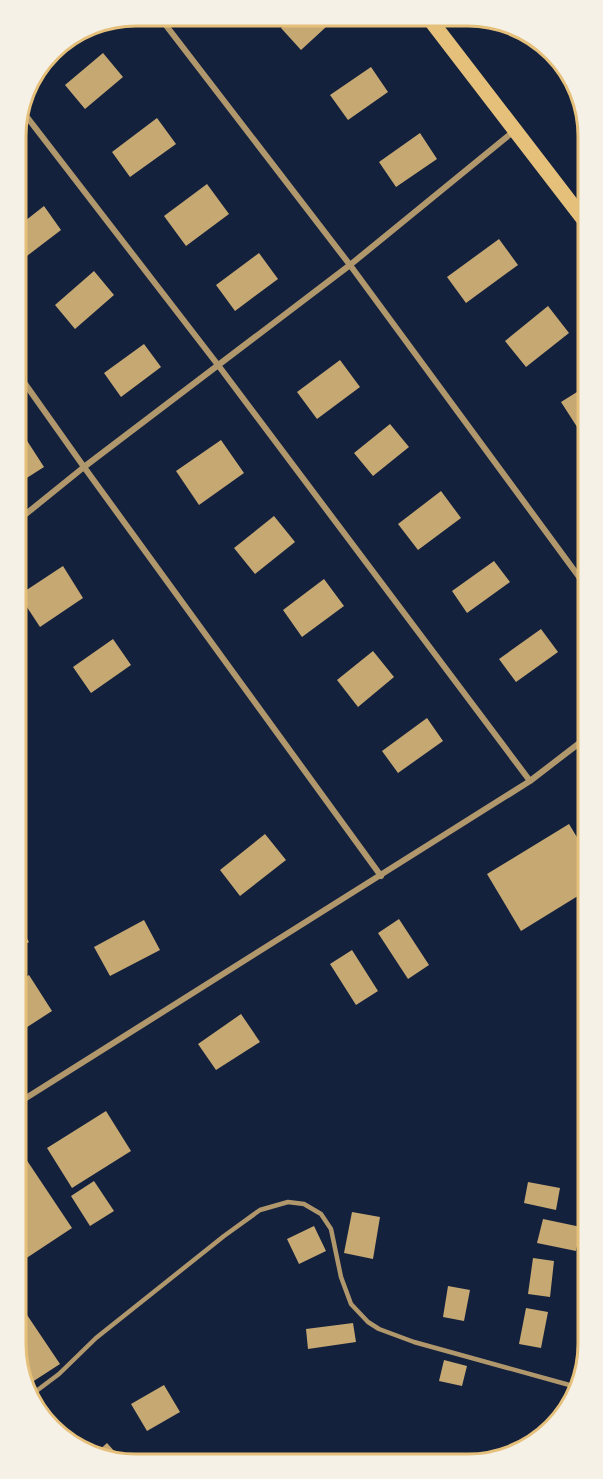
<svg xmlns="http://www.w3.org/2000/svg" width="603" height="1479" viewBox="0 0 603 1479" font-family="Inter,sans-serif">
<rect width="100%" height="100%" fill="#14213d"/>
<path fill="#c6a872" d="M 294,16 L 338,16 L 301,50 L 281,28 Z
M 103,53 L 123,77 L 85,109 L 65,85 Z
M 371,67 L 388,92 L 348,120 L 330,95 Z
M 157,118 L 176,144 L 130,177 L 112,152 Z
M 420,133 L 437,159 L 396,187 L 379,162 Z
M 207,184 L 229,214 L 186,246 L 164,216 Z
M 44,206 L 61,230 L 23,259 L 16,248 L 16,228 Z
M 499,239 L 518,265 L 466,303 L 447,277 Z
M 259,253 L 278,279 L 235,311 L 216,285 Z
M 94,271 L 114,295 L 75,329 L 55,305 Z
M 548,306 L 569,333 L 526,367 L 505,341 Z
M 144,344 L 161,367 L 121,397 L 104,373 Z
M 340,360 L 360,387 L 317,419 L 297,392 Z
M 585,387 L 585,426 L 579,430 L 561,402 Z
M 390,424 L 409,447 L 373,476 L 354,453 Z
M 24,436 L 44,467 L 22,481 L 16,472 L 16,441 Z
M 221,440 L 244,473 L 199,505 L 176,471 Z
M 441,491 L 461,518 L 418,550 L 398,524 Z
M 274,516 L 295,542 L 255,574 L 234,548 Z
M 494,561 L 510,582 L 467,613 L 452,591 Z
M 63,566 L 83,598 L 40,627 L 19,595 Z
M 324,579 L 344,606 L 302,637 L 283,610 Z
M 541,629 L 558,652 L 516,682 L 499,659 Z
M 113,639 L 131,665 L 91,693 L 73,667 Z
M 373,651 L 394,677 L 358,707 L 337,680 Z
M 427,718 L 443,741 L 398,773 L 382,751 Z
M 569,824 L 586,852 L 586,891 L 521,931 L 487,874 Z
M 265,834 L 286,860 L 240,896 L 220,870 Z
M 399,919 L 429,965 L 408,979 L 378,933 Z
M 144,920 L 160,950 L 110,976 L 94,947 Z
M 18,923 L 29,942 L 19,948 L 18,947 Z
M 352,950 L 378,991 L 356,1005 L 330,964 Z
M 29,975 L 52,1011 L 18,1033 L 18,982 Z
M 241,1014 L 260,1042 L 216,1070 L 198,1044 Z
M 106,1111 L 131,1151 L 72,1188 L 47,1148 Z
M 18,1147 L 72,1228 L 19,1263 L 19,1203 Z
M 94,1181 L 114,1211 L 90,1226 L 71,1196 Z
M 528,1182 L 560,1188 L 556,1210 L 524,1203 Z
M 352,1212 L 380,1217 L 373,1259 L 344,1253 Z
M 543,1219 L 581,1227 L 576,1251 L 537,1243 Z
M 314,1226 L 326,1251 L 299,1264 L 287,1239 Z
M 533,1258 L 554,1261 L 550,1297 L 528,1294 Z
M 448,1286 L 470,1290 L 464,1321 L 443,1317 Z
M 19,1303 L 60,1364 L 26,1386 L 19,1374 Z
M 526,1308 L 548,1312 L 541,1348 L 519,1344 Z
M 353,1323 L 356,1342 L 308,1349 L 306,1329 Z
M 444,1360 L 467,1366 L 462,1386 L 439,1381 Z
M 164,1385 L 180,1412 L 147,1431 L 131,1404 Z
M 107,1443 L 124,1462 L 113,1462 L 96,1453 Z"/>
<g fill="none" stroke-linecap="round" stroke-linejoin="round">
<path stroke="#b1986c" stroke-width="4.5" d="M 31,1395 L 59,1374 L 96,1338 L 224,1236 L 260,1210 L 288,1202 L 304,1204 L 321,1214 L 331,1229 L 341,1277 L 351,1304 L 368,1322 L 379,1329 L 414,1342 L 573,1386"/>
<path stroke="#b1986c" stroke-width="6" d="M 158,15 L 350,265 L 585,585
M 20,108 L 218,365 L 530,781
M 16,371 L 84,467 L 381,876
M 16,522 L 84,467 L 350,265 L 514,131
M 18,1103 L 530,781 L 586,738"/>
<path stroke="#e5c07b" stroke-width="15" d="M 428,17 L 584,220"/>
</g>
<path d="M0 0H603V1479H0ZM136 26H468A110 110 0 0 1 578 136V1344A110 110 0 0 1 468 1454H136A110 110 0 0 1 26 1344V136A110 110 0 0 1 136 26Z" fill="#f6f1e7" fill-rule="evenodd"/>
<path fill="none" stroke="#e5c07b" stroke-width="3" d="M136 26H468A110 110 0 0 1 578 136V1344A110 110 0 0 1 468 1454H136A110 110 0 0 1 26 1344V136A110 110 0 0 1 136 26Z"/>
</svg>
